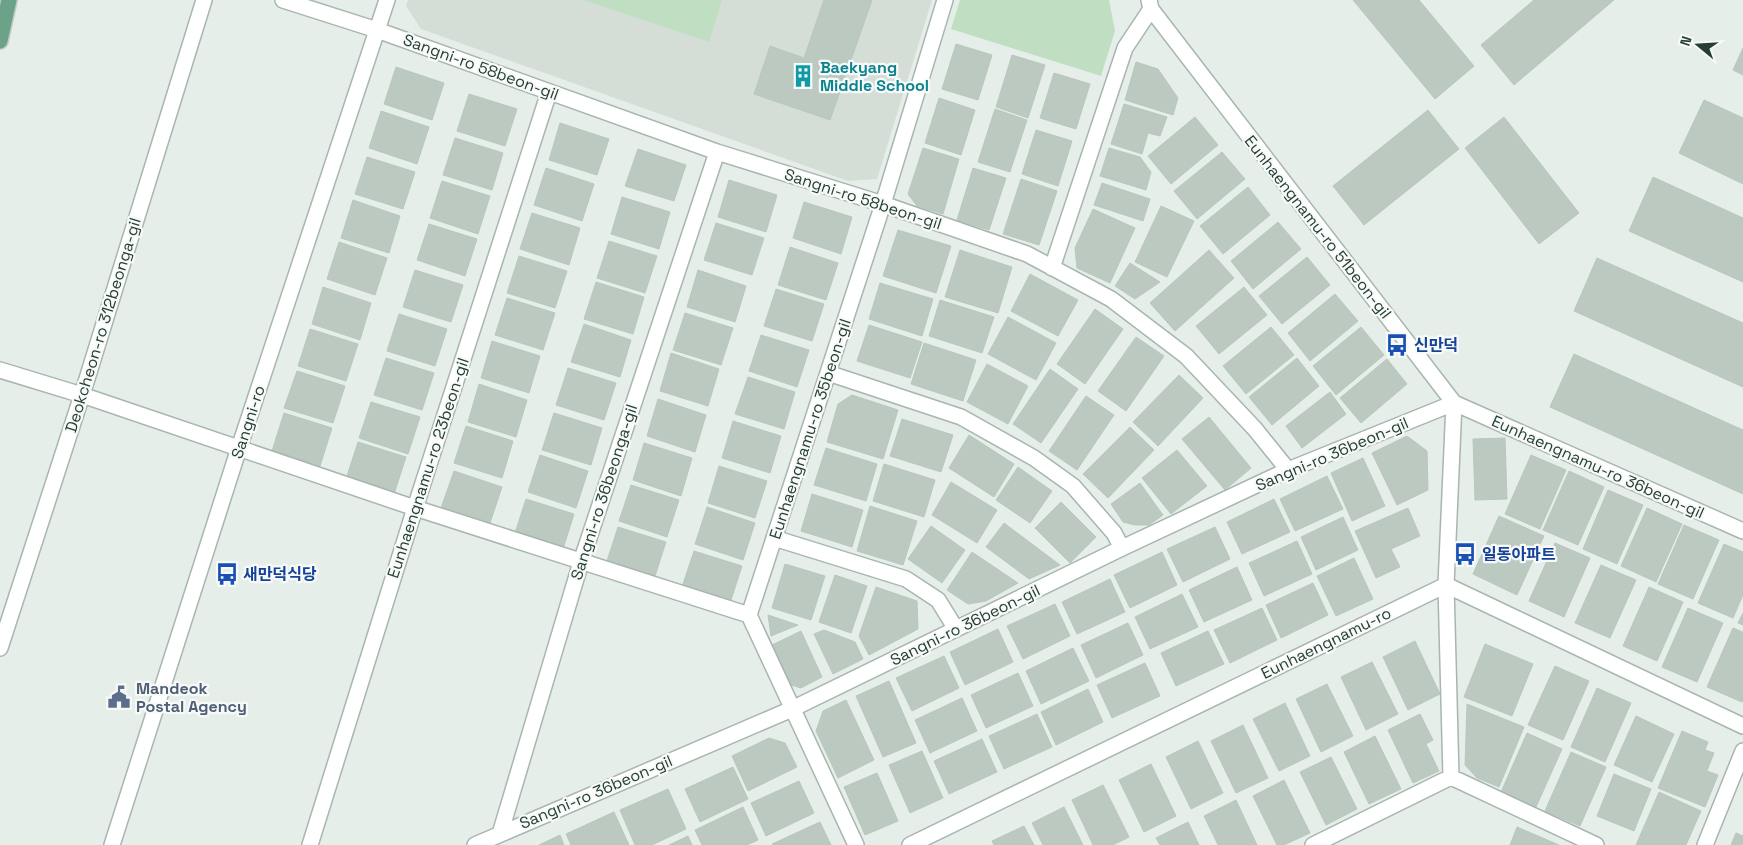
<svg xmlns="http://www.w3.org/2000/svg" width="1743" height="845" viewBox="0 0 1743 845" font-family="'Space Grotesk','Noto Sans KR',sans-serif">
<rect width="100%" height="100%" fill="#e6eee9"/>
<path fill="#d4ded7" d="M 408,0 L 932,0 L 877,179 L 848,181 L 421,29 L 406,6 Z"/>
<path fill="#c0dec2" d="M 583,0 L 722,0 L 709,42 Z
M 960,0 L 1109,0 L 1115,31 L 1101,76 L 951,29 Z"/>
<path fill="#bbc9c1" stroke="#b8c8be" d="M 824,0 L 872,0 L 830,120 L 754,94 L 770,46 L 804,58 Z
M 1353,0 L 1419,0 L 1474,66 L 1435,99 Z
M 1534,0 L 1614,0 L 1514,85 L 1481,45 Z
M 956,44 L 992,55 L 978,100 L 942,89 Z
M 1743,48 L 1743,75 L 1733,70 Z
M 1012,55 L 1045,65 L 1028,118 L 996,107 Z
M 1136,62 L 1158,69 L 1178,98 L 1173,115 L 1125,100 Z
M 396,67 L 444,83 L 432,120 L 384,104 Z
M 1054,73 L 1090,84 L 1076,129 L 1040,118 Z
M 469,94 L 517,109 L 505,146 L 457,131 Z
M 939,98 L 975,110 L 961,155 L 925,143 Z
M 1704,100 L 1743,118 L 1743,184 L 1679,153 Z
M 1124,104 L 1167,117 L 1160,136 L 1148,133 L 1142,154 L 1111,144 Z
M 995,109 L 1027,120 L 1010,172 L 978,162 Z
M 1428,110 L 1459,149 L 1364,225 L 1333,186 Z
M 381,111 L 429,127 L 417,164 L 369,148 Z
M 1195,117 L 1218,145 L 1171,184 L 1148,156 Z
M 1504,117 L 1579,213 L 1539,244 L 1465,148 Z
M 560,123 L 609,139 L 597,175 L 549,160 Z
M 1036,130 L 1072,141 L 1058,186 L 1022,174 Z
M 455,138 L 503,153 L 492,190 L 443,175 Z
M 923,148 L 959,159 L 943,214 L 917,206 L 908,194 Z
M 1109,148 L 1140,157 L 1151,172 L 1146,190 L 1100,176 Z
M 638,149 L 686,165 L 674,201 L 625,186 Z
M 1222,152 L 1245,179 L 1197,219 L 1174,191 Z
M 367,157 L 415,172 L 403,209 L 355,194 Z
M 546,168 L 594,184 L 582,221 L 534,205 Z
M 973,168 L 1006,178 L 989,230 L 957,220 Z
M 1653,177 L 1743,218 L 1743,282 L 1629,231 Z
M 1021,179 L 1057,191 L 1039,245 L 1003,234 Z
M 729,180 L 777,195 L 766,232 L 718,217 Z
M 442,181 L 490,196 L 478,234 L 430,218 Z
M 1102,183 L 1150,199 L 1143,221 L 1094,205 Z
M 1248,187 L 1270,215 L 1223,254 L 1200,226 Z
M 622,197 L 670,212 L 659,249 L 611,234 Z
M 353,200 L 400,216 L 389,253 L 341,238 Z
M 804,202 L 852,217 L 841,254 L 793,238 Z
M 1161,206 L 1194,221 L 1167,277 L 1135,262 Z
M 1093,209 L 1135,228 L 1110,283 L 1077,268 L 1075,248 Z
M 532,213 L 580,228 L 569,265 L 520,249 Z
M 1278,222 L 1301,249 L 1253,289 L 1231,261 Z
M 716,223 L 764,238 L 752,275 L 704,260 Z
M 429,224 L 477,239 L 465,276 L 417,260 Z
M 898,230 L 951,246 L 936,293 L 883,276 Z
M 609,241 L 657,256 L 645,293 L 597,278 Z
M 339,242 L 387,258 L 375,295 L 327,279 Z
M 790,247 L 838,263 L 826,300 L 778,285 Z
M 960,250 L 1012,267 L 998,313 L 945,297 Z
M 1209,250 L 1234,278 L 1175,331 L 1150,303 Z
M 519,256 L 567,271 L 555,308 L 507,293 Z
M 1307,257 L 1330,285 L 1282,324 L 1259,296 Z
M 1597,258 L 1743,323 L 1743,387 L 1574,311 Z
M 1130,263 L 1160,282 L 1135,299 L 1115,286 Z
M 415,270 L 463,285 L 451,322 L 403,307 Z
M 698,270 L 746,286 L 735,322 L 687,307 Z
M 1030,274 L 1078,300 L 1058,336 L 1011,311 Z
M 596,282 L 644,297 L 633,334 L 584,319 Z
M 880,283 L 933,299 L 922,336 L 869,319 Z
M 323,287 L 371,303 L 360,340 L 312,324 Z
M 1244,287 L 1267,315 L 1219,354 L 1196,326 Z
M 776,289 L 824,304 L 812,341 L 764,326 Z
M 1335,294 L 1358,321 L 1310,361 L 1288,333 Z
M 507,298 L 555,313 L 543,350 L 495,335 Z
M 940,300 L 994,317 L 982,353 L 929,336 Z
M 1095,309 L 1123,329 L 1085,384 L 1057,364 Z
M 685,313 L 733,328 L 721,365 L 673,350 Z
M 399,314 L 447,329 L 435,366 L 387,351 Z
M 1008,317 L 1056,343 L 1036,380 L 988,354 Z
M 584,324 L 631,340 L 620,377 L 571,362 Z
M 869,325 L 922,342 L 910,378 L 857,361 Z
M 1271,327 L 1294,355 L 1246,394 L 1223,366 Z
M 1361,327 L 1384,355 L 1336,395 L 1313,366 Z
M 310,329 L 358,344 L 346,381 L 298,366 Z
M 761,335 L 809,350 L 797,387 L 749,371 Z
M 1136,337 L 1164,356 L 1126,411 L 1098,391 Z
M 492,341 L 540,356 L 529,393 L 481,378 Z
M 924,343 L 976,360 L 963,401 L 911,384 Z
M 671,353 L 719,369 L 708,406 L 660,391 Z
M 1574,354 L 1743,430 L 1743,494 L 1550,407 Z
M 386,358 L 434,373 L 422,410 L 374,395 Z
M 1297,358 L 1319,386 L 1272,425 L 1249,397 Z
M 1387,359 L 1407,384 L 1361,423 L 1340,398 Z
M 987,364 L 1028,386 L 1008,424 L 967,402 Z
M 568,368 L 616,383 L 604,420 L 556,405 Z
M 1050,369 L 1078,389 L 1041,443 L 1013,424 Z
M 297,371 L 345,386 L 333,423 L 284,408 Z
M 1179,375 L 1203,398 L 1158,446 L 1133,422 Z
M 748,377 L 795,392 L 784,429 L 735,414 Z
M 479,384 L 527,400 L 516,437 L 468,422 Z
M 1330,392 L 1346,414 L 1302,448 L 1286,426 Z
M 852,395 L 898,410 L 883,459 L 827,442 L 838,404 Z
M 1086,396 L 1114,415 L 1077,470 L 1049,451 Z
M 658,399 L 706,415 L 695,452 L 647,436 Z
M 371,402 L 420,417 L 408,454 L 359,438 Z
M 284,413 L 332,428 L 320,466 L 272,451 Z
M 554,413 L 602,428 L 591,465 L 542,450 Z
M 1209,417 L 1251,468 L 1225,490 L 1182,439 Z
M 902,419 L 953,435 L 941,472 L 890,456 Z
M 733,421 L 781,436 L 770,473 L 722,458 Z
M 466,426 L 513,441 L 502,478 L 454,463 Z
M 1130,427 L 1154,450 L 1108,498 L 1083,474 Z
M 969,435 L 1014,464 L 994,497 L 949,468 Z
M 1407,436 L 1427,451 L 1428,490 L 1397,505 L 1372,453 Z
M 1505,438 L 1507,499 L 1475,500 L 1473,439 Z
M 358,442 L 406,457 L 394,494 L 346,479 Z
M 644,443 L 692,458 L 681,496 L 633,480 Z
M 826,448 L 877,464 L 866,501 L 814,485 Z
M 1177,450 L 1207,486 L 1171,514 L 1142,478 Z
M 540,455 L 588,471 L 576,508 L 528,492 Z
M 1531,455 L 1566,470 L 1540,529 L 1505,514 Z
M 1363,458 L 1385,506 L 1352,521 L 1331,473 Z
M 884,464 L 935,480 L 924,517 L 873,501 Z
M 719,466 L 767,481 L 755,518 L 708,503 Z
M 1018,467 L 1052,491 L 1030,523 L 996,500 Z
M 454,471 L 502,487 L 490,523 L 441,508 Z
M 1569,471 L 1604,487 L 1578,545 L 1543,530 Z
M 1327,476 L 1343,509 L 1295,531 L 1280,499 Z
M 951,482 L 997,510 L 977,543 L 932,515 Z
M 1140,483 L 1163,515 L 1149,525 L 1135,525 L 1123,522 L 1111,504 Z
M 631,485 L 679,500 L 667,537 L 619,521 Z
M 1608,490 L 1643,505 L 1617,564 L 1583,549 Z
M 812,494 L 863,510 L 852,547 L 801,531 Z
M 526,499 L 574,514 L 562,552 L 514,536 Z
M 1274,499 L 1290,532 L 1242,554 L 1227,522 Z
M 1061,502 L 1096,537 L 1070,563 L 1035,528 Z
M 870,506 L 917,521 L 903,565 L 857,551 Z
M 707,507 L 755,523 L 743,560 L 695,544 Z
M 1408,508 L 1420,536 L 1391,549 L 1400,567 L 1376,578 L 1355,531 Z
M 1647,508 L 1682,524 L 1656,582 L 1621,566 Z
M 1499,516 L 1544,536 L 1517,595 L 1473,574 Z
M 1343,517 L 1358,550 L 1316,570 L 1301,537 Z
M 1004,523 L 1060,565 L 1029,579 L 986,547 Z
M 1684,525 L 1719,540 L 1693,599 L 1658,584 Z
M 931,526 L 965,550 L 942,583 L 908,559 Z
M 618,527 L 666,542 L 654,579 L 606,564 Z
M 1215,527 L 1230,559 L 1183,582 L 1167,549 Z
M 1297,541 L 1312,574 L 1264,596 L 1249,563 Z
M 1555,543 L 1590,558 L 1564,617 L 1529,601 Z
M 1724,544 L 1743,552 L 1743,595 L 1733,618 L 1698,603 Z
M 694,551 L 742,566 L 730,603 L 682,587 Z
M 972,552 L 1018,583 L 986,601 L 968,604 L 947,590 Z
M 1162,552 L 1177,585 L 1130,608 L 1114,575 Z
M 1354,558 L 1373,599 L 1336,616 L 1317,576 Z
M 785,564 L 825,576 L 811,620 L 772,608 Z
M 1601,565 L 1636,580 L 1610,638 L 1575,623 Z
M 1237,567 L 1252,600 L 1204,622 L 1189,590 Z
M 835,575 L 867,586 L 851,633 L 819,622 Z
M 1110,579 L 1125,612 L 1077,634 L 1062,602 Z
M 1313,583 L 1328,615 L 1281,638 L 1266,605 Z
M 876,587 L 917,601 L 918,629 L 869,655 L 859,636 Z
M 1649,587 L 1683,602 L 1657,661 L 1623,646 Z
M 1182,594 L 1198,627 L 1150,649 L 1135,617 Z
M 1055,604 L 1070,636 L 1023,659 L 1007,626 Z
M 1262,608 L 1277,640 L 1230,663 L 1214,630 Z
M 1688,608 L 1723,623 L 1697,682 L 1662,667 Z
M 1743,613 L 1743,625 L 1738,623 Z
M 768,615 L 798,625 L 771,636 Z
M 1128,623 L 1143,655 L 1096,678 L 1081,645 Z
M 1733,628 L 1743,632 L 1743,699 L 1742,702 L 1707,687 Z
M 998,629 L 1013,662 L 965,685 L 950,652 Z
M 824,630 L 855,642 L 863,659 L 833,674 L 814,634 Z
M 801,631 L 822,677 L 801,688 L 791,685 L 772,645 Z
M 1208,631 L 1224,664 L 1176,686 L 1161,653 Z
M 1415,641 L 1440,694 L 1408,710 L 1383,657 Z
M 1485,644 L 1533,664 L 1512,716 L 1464,697 Z
M 1073,648 L 1089,681 L 1041,704 L 1026,671 Z
M 944,656 L 959,688 L 912,711 L 896,678 Z
M 1372,662 L 1398,714 L 1366,730 L 1341,677 Z
M 1145,663 L 1160,696 L 1112,718 L 1097,685 Z
M 1555,666 L 1589,681 L 1563,740 L 1528,725 Z
M 1018,673 L 1033,706 L 986,728 L 971,695 Z
M 889,681 L 916,743 L 883,757 L 856,696 Z
M 1327,684 L 1353,736 L 1321,752 L 1296,699 Z
M 1597,688 L 1631,703 L 1605,762 L 1571,747 Z
M 1088,689 L 1103,722 L 1056,745 L 1041,712 Z
M 962,698 L 977,731 L 930,753 L 915,720 Z
M 846,700 L 874,760 L 838,778 L 816,731 L 823,711 Z
M 1285,703 L 1310,756 L 1279,771 L 1253,719 Z
M 1467,704 L 1524,727 L 1499,787 L 1477,778 L 1465,765 Z
M 1037,714 L 1052,747 L 1004,769 L 989,736 Z
M 1420,714 L 1433,740 L 1426,744 L 1439,771 L 1413,783 L 1388,730 Z
M 1636,716 L 1674,734 L 1652,782 L 1614,765 Z
M 1243,725 L 1268,778 L 1236,793 L 1211,741 Z
M 1682,731 L 1708,742 L 1705,750 L 1714,753 L 1707,771 L 1718,775 L 1705,807 L 1658,788 Z
M 1527,733 L 1562,749 L 1536,807 L 1501,792 Z
M 1375,736 L 1401,789 L 1369,804 L 1344,752 Z
M 769,738 L 785,743 L 797,767 L 748,791 L 732,756 Z
M 982,739 L 997,772 L 949,794 L 934,761 Z
M 1198,741 L 1223,793 L 1191,809 L 1166,757 Z
M 922,751 L 943,798 L 910,813 L 889,765 Z
M 1571,752 L 1606,767 L 1580,826 L 1545,811 Z
M 1331,757 L 1357,809 L 1326,825 L 1300,772 Z
M 1151,764 L 1176,816 L 1144,832 L 1119,780 Z
M 733,767 L 748,799 L 700,822 L 685,789 Z
M 877,773 L 898,821 L 865,835 L 844,787 Z
M 1614,774 L 1651,789 L 1634,831 L 1597,816 Z
M 1284,780 L 1310,833 L 1284,845 L 1277,845 L 1253,796 Z
M 799,781 L 814,813 L 766,836 L 751,803 Z
M 1103,785 L 1129,837 L 1113,845 L 1093,845 L 1072,800 Z
M 668,789 L 686,829 L 652,845 L 635,845 L 620,810 Z
M 1659,792 L 1701,811 L 1686,845 L 1636,845 Z
M 1236,800 L 1257,845 L 1218,845 L 1204,816 Z
M 743,807 L 758,840 L 747,845 L 702,845 L 695,830 Z
M 1064,807 L 1083,845 L 1043,845 L 1032,823 Z
M 614,812 L 629,845 L 571,845 L 566,834 Z
M 820,822 L 831,845 L 773,845 L 772,844 Z
M 1188,822 L 1199,845 L 1160,845 L 1156,838 Z
M 1024,826 L 1034,845 L 994,845 L 992,841 Z
M 1517,827 L 1559,845 L 1510,845 Z
M 1736,833 L 1743,836 L 1743,845 L 1731,845 Z
M 560,835 L 564,845 L 539,845 Z
M 688,836 L 692,845 L 669,845 Z"/>
<g fill="none" stroke-linecap="round" stroke-linejoin="round">
<defs>
<path id="minor" d="M 283,0 L 377,30 L 717,152 L 883,204 L 1027,254 L 1111,299 L 1186,356 L 1255,429 L 1288,470
M 1149,0 L 1151,9 L 1454,403 L 1446,585 L 1451,777
M 1052,268 L 1125,48 L 1151,9
M 0,370 L 82,395 L 415,508 L 749,615
M 828,373 L 961,417 L 1034,458 L 1073,486 L 1114,533 L 1122,548
M 774,538 L 906,579 L 938,600 L 956,629
M 1446,585 L 1743,726
M 0,648 L 82,395 L 204,0
M 1451,777 L 1596,845
M 500,834 L 581,562 L 717,152
M 112,845 L 239,448 L 387,0
M 310,845 L 415,508 L 549,92
M 475,845 L 792,709 L 1122,548 L 1288,470 L 1454,403 L 1743,531
M 856,845 L 749,615 L 883,204 L 945,0
M 910,845 L 1446,585
M 1313,845 L 1451,777
M 1705,845 L 1743,751"/>
<path id="major" d="M 0,41 L 9,0"/>
</defs>
<use href="#minor" stroke="#a8b6af" stroke-width="18"/>
<use href="#major" stroke="#c2cac6" stroke-width="18"/>
<use href="#minor" stroke="#fff" stroke-width="15"/>
<use href="#major" stroke="#6ca288" stroke-width="15"/>
</g>
<defs>
<symbol id="building-bare" viewBox="-9 -9 18 18"><path d="M-4-6H4V6H1V3H-1V6H-4ZM-2.5-4.3h1.7v1.8h-1.7ZM.8-4.3h1.7v1.8H.8ZM-2.5-1h1.7V.8h-1.7ZM.8-1h1.7V.8H.8Z" fill="#0f9aa8" stroke="#f7faf8" stroke-width="2.5" paint-order="stroke"/></symbol>
<symbol id="bus-bare" viewBox="-9 -9 18 18"><path d="M-5-6H5V4H4V6H2V4H-2V6H-4V4H-5ZM-3.5-4V0h7V-4ZM-3.5 1.2v1.5H-2V1.2ZM2 1.2v1.5H3.5V1.2Z" fill="#1a4fb4" stroke="#f7faf8" stroke-width="2.5" paint-order="stroke"/></symbol>
<symbol id="civic-bare" viewBox="-9 -9 18 18"><path d="M-.6-6.5H3V-4.5H.6V-3L4-1V1h2V6H-6V1h2V-1L-.6-3ZM-1.2 2.5V6h2.4V2.5Z" fill="#5c6f8a" stroke="#f7faf8" stroke-width="2.5" paint-order="stroke"/></symbol>
</defs>
<g fill-rule="evenodd">
<use href="#building-bare" x="787" y="60" width="32" height="32"/>
<use href="#bus-bare" x="1381" y="329" width="32" height="32"/>
<use href="#bus-bare" x="1449" y="538" width="32" height="32"/>
<use href="#bus-bare" x="211" y="558" width="32" height="32"/>
<use href="#civic-bare" x="103" y="681" width="32" height="32"/>
</g>
<g text-anchor="middle" dominant-baseline="central" stroke-width="4.5" stroke-linejoin="round" paint-order="stroke">
<g font-size="16" fill="#254033" stroke="#f7faf8">
<text transform="translate(481 67) rotate(20)">Sangni-ro 58beon-gil</text>
<text transform="translate(863 199) rotate(18)">Sangni-ro 58beon-gil</text>
<text transform="translate(1318 227) rotate(52)">Eunhaengnamu-ro 51beon-gil</text>
<text transform="translate(103 325) rotate(-73)">Deokcheon-ro 312beonga-gil</text>
<text transform="translate(248 422) rotate(-72)">Sangni-ro</text>
<text transform="translate(810 429) rotate(-72)">Eunhaengnamu-ro 35beon-gil</text>
<text transform="translate(1332 454) rotate(-23)">Sangni-ro 36beon-gil</text>
<text transform="translate(1598 467) rotate(24)">Eunhaengnamu-ro 36beon-gil</text>
<text transform="translate(428 468) rotate(-72)">Eunhaengnamu-ro 23beon-gil</text>
<text transform="translate(604 492) rotate(-72)">Sangni-ro 36beonga-gil</text>
<text transform="translate(965 625) rotate(-26)">Sangni-ro 36beon-gil</text>
<text transform="translate(1326 643) rotate(-26)">Eunhaengnamu-ro</text>
<text transform="translate(596 792) rotate(-23)">Sangni-ro 36beon-gil</text>
</g>
<g font-size="16" font-weight="bold" fill="#0d838f" stroke="#f7faf8" text-anchor="start">
<text x="820" y="67">Baekyang<tspan x="820" dy="18">Middle School</tspan></text>
</g>
<g font-size="16" font-weight="bold" fill="#164399" stroke="#f7faf8" text-anchor="start">
<text x="1414" y="345">신만덕</text>
<text x="1482" y="554">일동아파트</text>
<text x="243" y="574">새만덕식당</text>
</g>
<g font-size="16" font-weight="bold" fill="#4e5e75" stroke="#f7faf8" text-anchor="start">
<text x="136" y="688">Mandeok<tspan x="136" dy="18">Postal Agency</tspan></text>
</g>
</g>
<g transform="translate(1698 45) rotate(288)" stroke="#f7faf8" stroke-width="4" paint-order="stroke">
<path d="M0-4L9 19L0 12L-9 19Z" fill="#254033"/>
<text y="-8" font-size="14" font-weight="bold" text-anchor="middle" fill="#254033">N</text>
</g>
</svg>
